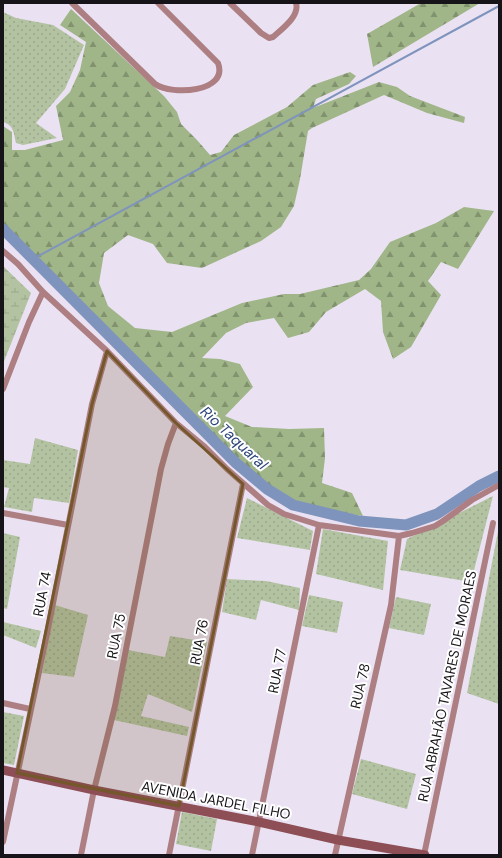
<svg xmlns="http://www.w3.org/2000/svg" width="502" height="858" viewBox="0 0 502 858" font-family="'DM Sans',sans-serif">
<defs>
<pattern id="green-dots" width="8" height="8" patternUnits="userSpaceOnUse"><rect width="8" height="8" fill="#b3c3a2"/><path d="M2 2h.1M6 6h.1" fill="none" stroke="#99a78b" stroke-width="1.8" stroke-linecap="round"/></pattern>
<pattern id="forest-firs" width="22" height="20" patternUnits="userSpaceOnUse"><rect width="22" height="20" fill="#a0b588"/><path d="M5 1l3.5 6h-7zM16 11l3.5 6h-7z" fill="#81926e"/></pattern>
<pattern id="wetland-marsh" width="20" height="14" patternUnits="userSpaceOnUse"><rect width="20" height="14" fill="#b3c3a2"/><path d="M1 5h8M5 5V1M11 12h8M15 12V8" fill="none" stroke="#99a78b"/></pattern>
</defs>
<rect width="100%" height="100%" fill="#eae2f2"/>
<path fill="url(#green-dots)" d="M 3,12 L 16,18 L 53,25 L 84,45 L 65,89 L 36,123 L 57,138 L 23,145 L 16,143 C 14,134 14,125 3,122 Z
M 35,438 L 78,450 L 69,503 L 34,498 L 32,512 L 4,507 L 9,488 L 3,487 L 3,460 L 30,464 Z
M 493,496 L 471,582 L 400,570 L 407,539 Z
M 247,498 L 313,531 L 310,550 L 237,538 Z
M 499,526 L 499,704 L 467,693 Z
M 323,529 L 388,541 L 383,590 L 316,574 Z
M 3,533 L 20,537 L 7,609 L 3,608 Z
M 227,579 L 266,581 L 300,588 L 299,610 L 261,600 L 256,620 L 222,612 Z
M 309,595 L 343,602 L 337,633 L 302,626 Z
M 396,597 L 431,604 L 424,635 L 389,628 Z
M 55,605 L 88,615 L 74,677 L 42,673 Z
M 3,622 L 41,631 L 36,648 L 3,635 Z
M 170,636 L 207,642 L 192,712 L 148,694 L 141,716 L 189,727 L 187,736 L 114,720 L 128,650 L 165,657 Z
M 3,712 L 24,716 L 14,765 L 3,763 Z
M 361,759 L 416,774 L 407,809 L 352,794 Z
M 182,812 L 217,819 L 211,851 L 176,844 Z"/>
<path fill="url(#forest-firs)" d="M 421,3 L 480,3 L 373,67 L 367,34 Z
M 71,9 L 164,96 L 177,112 L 181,124 L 197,140 L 210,155 L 221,152 L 234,135 L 287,107 L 313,85 L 350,72 L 356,76 L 349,84 L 316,99 L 313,108 L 379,82 L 397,87 L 410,96 L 465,117 L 464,123 L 427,113 L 384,95 L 312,128 L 308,131 L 300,179 L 294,206 L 281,227 L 261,241 L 202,268 L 167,263 L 153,244 L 128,235 L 104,253 L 99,283 L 108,306 L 135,328 L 172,332 L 242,303 L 284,294 L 300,294 L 359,280 L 371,269 L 390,242 L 436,223 L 464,207 L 494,211 L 458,269 L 441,262 L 428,281 L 441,295 L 411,347 L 393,359 L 383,332 L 381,301 L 365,289 L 326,312 L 309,332 L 288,338 L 274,318 L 246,323 L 226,333 L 202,358 L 220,359 L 240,364 L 253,387 L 225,416 L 252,427 L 289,429 L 324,428 L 325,458 L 322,483 L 352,493 L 363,516 L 337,512 L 294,501 L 267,487 L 54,284 L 18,247 L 3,229 L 3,126 L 12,132 L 12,150 L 25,150 L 63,140 L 56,106 L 70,92 L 80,70 L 86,42 L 60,25 Z"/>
<path fill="url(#wetland-marsh)" d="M 3,266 L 31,293 L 3,364 Z"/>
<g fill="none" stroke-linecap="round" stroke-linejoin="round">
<path stroke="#7f94bd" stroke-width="2" d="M 33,259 L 499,6"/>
<path stroke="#7f94bd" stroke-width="11" d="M 3,229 L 236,463 L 267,489 L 293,505 L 359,521 L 406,525 L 437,514 L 479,486 L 499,476"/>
<path stroke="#ad7f83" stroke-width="6" d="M 72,3 L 155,84 C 172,96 229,92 218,63 L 158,3
M 230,3 L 261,33 L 269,38 L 273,37 C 282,29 300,16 296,3
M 3,251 L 18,264 L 43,292 L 107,351 L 176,423 L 205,447 L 227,469 L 268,505 L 284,514 L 319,525 L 399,536 L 412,533 L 435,526 L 443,521 L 472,500 L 499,485
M 3,389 L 29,322 L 43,292
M 3,513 L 68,525
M 3,703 L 30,709
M 3,842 L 47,634 L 92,404 L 107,351
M 81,855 L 94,790 L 115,706 L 161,469 L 168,444 L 176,423
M 169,855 L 243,484
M 252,855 L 319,525
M 335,855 L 391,605 L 399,536
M 424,855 L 493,523"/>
<path stroke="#8d4e55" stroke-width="9" d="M 3,770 L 94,790 L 259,822 L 338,840 L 425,855"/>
</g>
<path fill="#74572a" fill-opacity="0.2" stroke="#74572a" stroke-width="3" stroke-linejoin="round" d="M 107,351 L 176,423 L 243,484 L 179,806 L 17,773 L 92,404 Z"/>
<g text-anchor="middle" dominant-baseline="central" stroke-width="4" stroke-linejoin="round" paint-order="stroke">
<g font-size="14" fill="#171419" stroke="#fff">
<text transform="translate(42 594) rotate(-79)">RUA 74</text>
<text transform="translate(116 636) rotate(-78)">RUA 75</text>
<text transform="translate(199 642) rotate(-79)">RUA 76</text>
<text transform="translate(277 671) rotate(-79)">RUA 77</text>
<text transform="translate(360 686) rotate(-77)">RUA 78</text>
<text transform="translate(447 686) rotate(-78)">RUA ABRAHÃO TAVARES DE MORAES</text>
<text transform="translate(216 800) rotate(11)">AVENIDA JARDEL FILHO</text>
</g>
<g font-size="15" font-style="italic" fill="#2b447a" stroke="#fff">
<text transform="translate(234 438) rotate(43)">Rio Taquaral</text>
</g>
</g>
<rect width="502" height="858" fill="none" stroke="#171419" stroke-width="8"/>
</svg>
